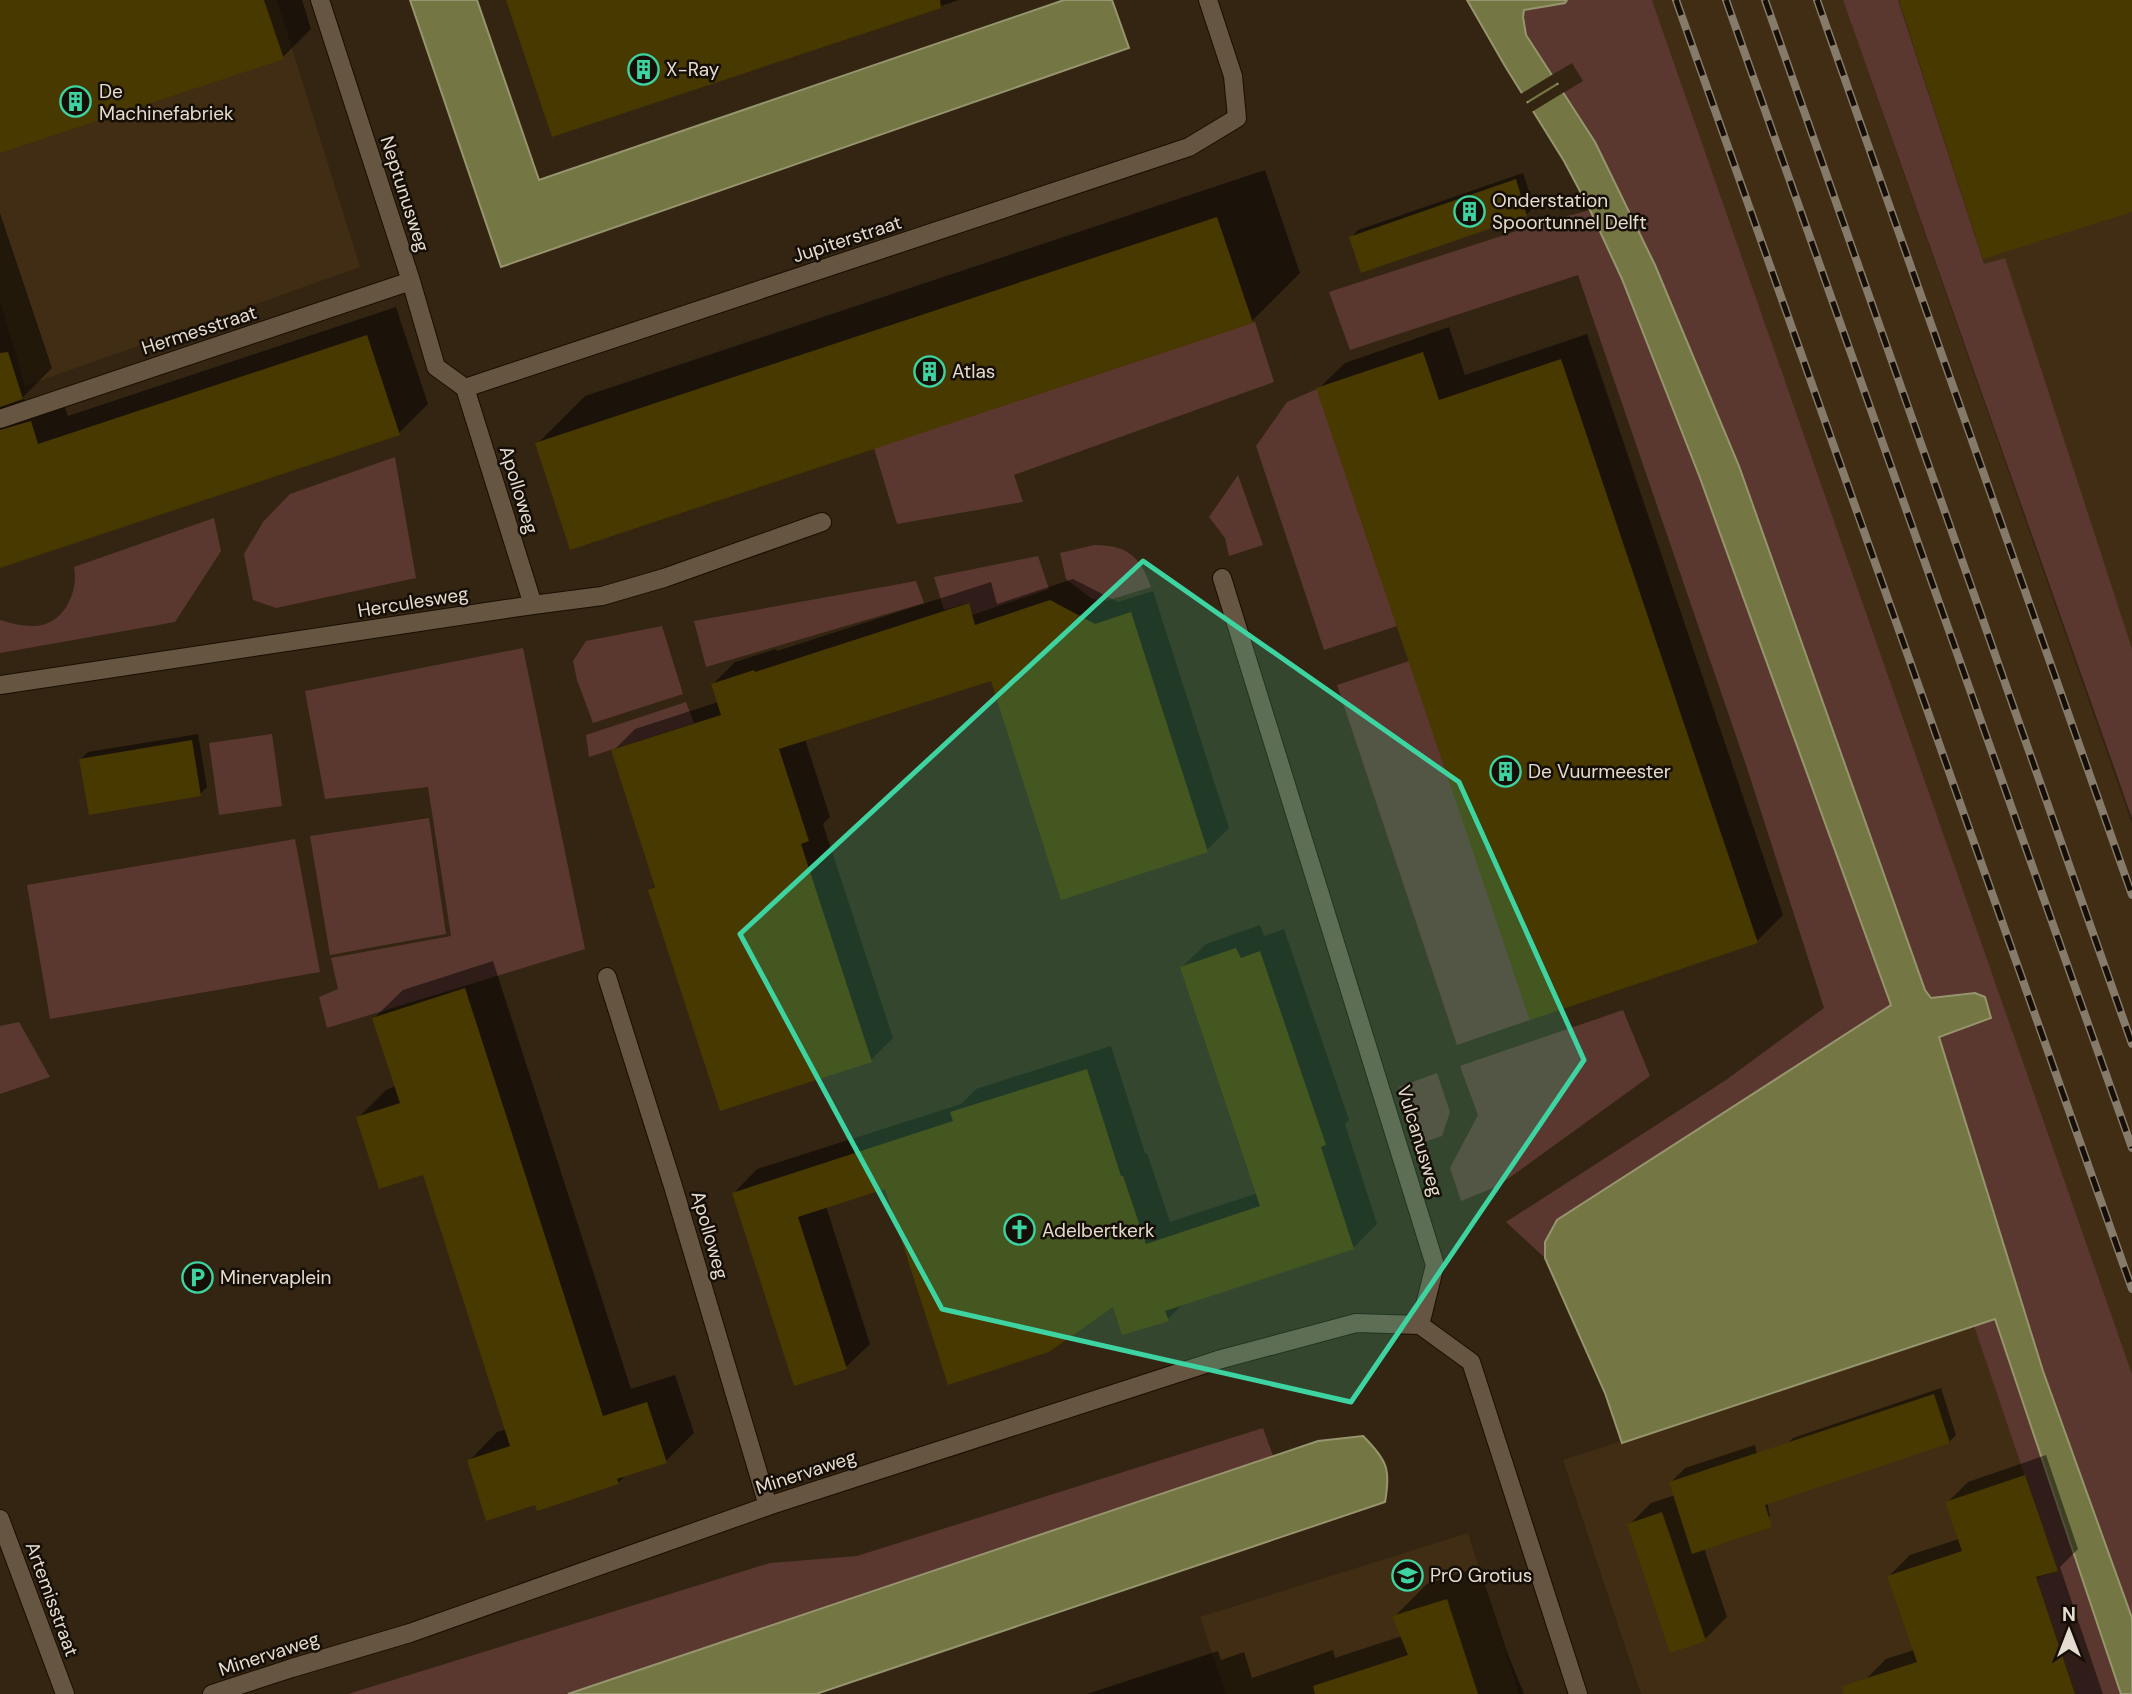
<svg xmlns="http://www.w3.org/2000/svg" width="2132" height="1694" viewBox="0 0 2132 1694" font-family="'DM Sans',sans-serif">
<rect width="100%" height="100%" fill="#332512"/>
<path fill="#402d13" d="M 0,0 L 277,0 L 360,267 L 25,386 L 0,301 Z
M 1652,0 L 1843,0 L 2132,824 L 2132,1374 Z
M 1898,0 L 2132,0 L 2132,705 L 2004,327 Z
M 1974,1326 L 2058,1571 L 2008,1588 L 2049,1617 L 2075,1694 L 1641,1694 L 1563,1460 Z
M 1468,1533 L 1519,1694 L 1226,1694 L 1200,1617 Z"/>
<path fill="#5a382f" d="M 1567,0 L 1652,0 L 2132,1374 L 2132,1618 L 2043,1371 L 1938,1036 L 1991,1018 L 1975,993 L 1931,998 L 1925,990 L 1739,466 L 1655,265 L 1595,142 L 1563,93 L 1583,81 L 1572,63 L 1552,75 C 1539,55 1519,35 1524,10 L 1565,3 Z
M 1843,0 L 1898,0 L 1984,264 L 2005,258 L 2132,649 L 2132,818 Z
M 1590,210 L 1622,279 L 1700,478 L 1891,1005 L 1545,1241 L 1545,1258 L 1506,1222 L 1726,1080 L 1824,1008 L 1747,768 L 1578,275 L 1350,350 L 1329,292 L 1538,224 Z
M 1255,322 L 1274,382 L 1014,475 L 1023,502 L 897,524 L 874,448 Z
M 1317,389 L 1397,626 L 1324,650 L 1256,446 L 1287,402 Z
M 395,457 L 416,578 L 276,608 L 253,600 L 244,554 L 263,522 L 290,494 Z
M 1238,475 L 1263,545 L 1229,556 L 1225,538 L 1209,517 Z
M 214,518 L 221,551 L 175,622 L 0,653 L 0,620 C 10,623 22,626 33,626 C 63,626 79,593 74,567 Z
M 1094,545 C 1127,545 1140,556 1151,587 L 1106,601 L 1092,599 L 1066,579 L 1060,553 Z
M 1038,556 L 1049,589 L 972,615 L 968,603 L 944,610 L 934,577 Z
M 916,581 L 924,603 L 706,667 L 694,621 Z
M 662,626 L 683,694 L 593,723 L 577,680 L 573,661 L 586,641 Z
M 523,648 L 585,949 L 327,1028 L 319,997 L 338,989 L 331,958 L 451,936 L 428,787 L 325,799 L 305,691 Z
M 1409,661 L 1530,1020 L 1457,1045 L 1337,685 Z
M 686,702 L 694,723 L 589,757 L 586,735 Z
M 272,734 L 282,806 L 219,815 L 209,743 Z
M 429,818 L 446,934 L 330,955 L 310,836 Z
M 295,839 L 320,972 L 50,1019 L 27,885 Z
M 1623,1010 L 1650,1076 L 1498,1186 L 1461,1201 L 1450,1168 L 1478,1115 L 1460,1066 Z
M 19,1022 L 50,1077 L 0,1094 L 0,1026 Z
M 1437,1073 L 1450,1112 L 1442,1136 L 1418,1144 L 1399,1087 Z
M 1995,1318 L 2121,1694 L 2075,1694 L 2049,1617 L 2008,1588 L 2057,1571 L 1974,1326 Z
M 1263,1428 L 1273,1456 L 568,1694 L 348,1694 L 770,1563 L 857,1556 Z"/>
<path fill="#747643" stroke="#96956d" stroke-width="2" d="M 410,0 L 477,0 L 539,180 L 1064,0 L 1112,0 L 1129,48 L 501,267 Z
M 1467,0 L 1567,0 L 1565,3 L 1524,10 L 1523,17 L 1526,35 L 1595,142 L 1655,265 L 1739,466 L 1925,990 L 1931,998 L 1975,993 L 1985,997 L 1991,1018 L 1939,1037 L 2043,1371 L 2132,1618 L 2132,1694 L 2121,1694 L 1995,1319 L 1622,1443 L 1605,1393 L 1545,1258 L 1545,1242 L 1557,1220 L 1891,1005 L 1700,478 L 1622,279 L 1590,210 L 1564,161 L 1505,66 Z
M 1363,1436 C 1387,1460 1391,1469 1385,1502 L 816,1694 L 568,1694 L 1318,1441 Z"/>
<path fill="#332512" d="M 1555,73 L 1560,81 L 1524,103 L 1519,95 Z
M 1561,83 L 1566,91 L 1530,113 L 1525,105 Z"/>
<path fill="#0007" d="M 0,0 L 302,0 L 311,29 L 283,57 L 0,151 Z
M 508,0 L 959,0 L 553,135 Z
M 1265,170 L 1300,273 L 1252,321 L 537,444 L 585,396 Z
M 1523,173 L 1534,207 L 1527,214 L 1362,270 L 1351,238 L 1358,230 Z
M 0,213 L 52,368 L 22,398 L 29,402 L 60,393 L 68,416 L 396,307 L 428,404 L 399,433 L 0,566 Z
M 1449,327 L 1465,375 L 1587,334 L 1783,915 L 1757,941 L 1318,389 L 1345,363 Z
M 1073,579 L 1118,602 L 1153,591 L 1229,828 L 1207,850 L 992,679 L 805,739 L 830,817 L 823,824 L 893,1038 L 871,1060 L 650,890 L 656,884 L 613,751 L 635,729 L 718,702 L 713,684 L 735,662 L 776,649 L 777,651 L 991,582 L 997,604 Z
M 198,734 L 207,787 L 200,794 L 81,759 L 88,752 Z
M 1260,925 L 1264,936 L 1284,929 L 1349,1120 L 1345,1124 L 1377,1224 L 1353,1248 L 1184,1303 L 1168,1319 L 1114,1304 L 886,1187 L 826,1206 L 870,1344 L 846,1367 L 734,1193 L 757,1169 L 961,1104 L 976,1089 L 1111,1046 L 1145,1153 L 1147,1153 L 1170,1222 L 1258,1193 L 1182,967 L 1206,944 Z
M 493,961 L 631,1389 L 675,1375 L 694,1433 L 666,1461 L 628,1473 L 618,1483 L 536,1503 L 469,1461 L 497,1432 L 507,1429 L 424,1172 L 358,1118 L 386,1090 L 396,1086 L 374,1018 L 403,990 Z
M 1941,1388 L 1956,1435 L 1949,1442 L 1786,1445 L 1793,1438 Z
M 1755,1445 L 1770,1516 L 1755,1531 L 1704,1548 L 1727,1617 L 1705,1639 L 1629,1525 L 1651,1503 L 1675,1495 L 1671,1482 L 1685,1468 Z
M 2046,1455 L 2078,1549 L 2060,1567 L 2103,1694 L 1870,1694 L 1865,1680 L 1886,1659 L 1914,1650 L 1889,1576 L 1910,1555 L 1959,1539 L 1947,1503 L 1968,1482 Z
M 1479,1567 L 1507,1652 L 1524,1694 L 1087,1694 L 1218,1651 L 1221,1660 L 1244,1652 L 1252,1678 L 1333,1650 L 1335,1658 L 1402,1636 L 1394,1617 L 1427,1584 Z"/>
<path fill="#483901" d="M 0,0 L 264,0 L 284,59 L 0,153 Z
M 506,0 L 940,0 L 941,8 L 552,137 Z
M 1899,0 L 2132,0 L 2132,212 L 1983,259 Z
M 1516,179 L 1527,216 L 1361,273 L 1349,237 Z
M 1217,217 L 1253,323 L 570,550 L 535,443 Z
M 367,335 L 400,435 L 0,568 L 0,430 L 31,421 L 38,444 Z
M 8,352 L 23,399 L 0,407 L 0,353 Z
M 1423,352 L 1439,400 L 1561,359 L 1758,943 L 1530,1020 L 1316,388 Z
M 1050,600 L 1095,624 L 1131,612 L 1208,852 L 1061,900 L 991,681 L 779,749 L 809,841 L 801,844 L 872,1062 L 720,1111 L 648,890 L 655,887 L 611,750 L 721,715 L 711,684 L 754,670 L 755,672 L 969,603 L 975,625 Z
M 192,740 L 201,796 L 89,815 L 79,759 Z
M 1236,948 L 1241,958 L 1260,951 L 1326,1145 L 1321,1147 L 1354,1249 L 1165,1311 L 1169,1321 L 1122,1335 L 1113,1307 L 1049,1352 L 948,1385 L 885,1189 L 798,1217 L 847,1369 L 794,1386 L 732,1193 L 953,1121 L 950,1112 L 1087,1069 L 1121,1176 L 1123,1176 L 1146,1244 L 1260,1206 L 1180,967 Z
M 465,988 L 603,1416 L 647,1402 L 667,1463 L 617,1479 L 619,1484 L 537,1511 L 535,1505 L 486,1521 L 467,1460 L 510,1446 L 423,1175 L 379,1189 L 356,1117 L 400,1103 L 372,1018 Z
M 1934,1394 L 1950,1443 L 1765,1505 L 1772,1527 L 1692,1554 L 1669,1482 Z
M 2025,1475 L 2058,1571 L 2036,1577 L 2075,1694 L 1843,1694 L 1842,1686 L 1917,1662 L 1887,1576 L 1962,1551 L 1945,1502 Z
M 1662,1512 L 1706,1641 L 1670,1653 L 1627,1524 Z
M 1447,1599 L 1478,1694 L 1315,1694 L 1313,1686 L 1408,1655 L 1392,1616 Z"/>
<g fill="none" stroke-linecap="round" stroke-linejoin="round">
<defs>
<path id="minor" d="M 320,0 L 411,281 L 436,367 L 465,388
M 465,388 L 1189,147 L 1237,118 L 1233,76 L 1208,0
M 465,388 L 533,605
M 0,419 L 411,281
M 1222,578 L 1435,1265 L 1420,1325
M 0,685 L 533,605 L 602,596 L 664,578 L 822,522
M 607,977 L 673,1186 L 768,1506
M 1420,1325 L 1471,1362 L 1578,1694
M 0,1519 L 65,1694
M 212,1694 L 292,1668 L 410,1633 L 768,1506 L 1218,1360 L 1356,1323 L 1420,1325"/>
</defs>
<use href="#minor" stroke="#1a0e00" stroke-width="20"/>
<use href="#minor" stroke="#665641" stroke-width="18"/>
<defs>
<path id="rail" d="M 1676,0 L 2132,1289
M 1726,0 L 2132,1148
M 1765,0 L 2132,1044
M 1817,0 L 2132,895"/>
</defs>
<use href="#rail" stroke="#867b6b" stroke-width="8"/>
<use href="#rail" stroke="#160f07" stroke-width="5" stroke-dasharray="16" stroke-linecap="butt"/>
</g>
<path fill="#3ed4a2" fill-opacity="0.2" stroke="#3ed4a2" stroke-width="5" stroke-linejoin="round" d="M 1143,561 L 1459,782 L 1584,1060 L 1351,1402 L 942,1309 L 740,934 Z"/>
<defs>
<symbol id="building-ring" viewBox="-11 -11 22 22"><circle r="9.5" fill="#160f07" stroke="#3ed4a2" stroke-width="1.5"/><path d="M-4-6H4V6H1V3H-1V6H-4ZM-2.5-4.3h1.7v1.8h-1.7ZM.8-4.3h1.7v1.8H.8ZM-2.5-1h1.7V.8h-1.7ZM.8-1h1.7V.8H.8Z" fill="#3ed4a2"/></symbol>
<symbol id="church-ring" viewBox="-11 -11 22 22"><circle r="9.5" fill="#160f07" stroke="#3ed4a2" stroke-width="1.5"/><path d="M-1.2-6h2.4v3.5h3.3v2.4h-3.3V6h-2.4V-.1h-3.3v-2.4h3.3Z" fill="#3ed4a2"/></symbol>
<symbol id="parking-ring" viewBox="-11 -11 22 22"><circle r="9.5" fill="#160f07" stroke="#3ed4a2" stroke-width="1.5"/><path d="M-3.5-5.5H1a3.5 3.5 0 0 1 0 7H-1V5.5H-3.5ZM-1-3.4V-.6H.8a1.4 1.4 0 0 0 0-2.8Z" fill="#3ed4a2"/></symbol>
<symbol id="school-ring" viewBox="-11 -11 22 22"><circle r="9.5" fill="#160f07" stroke="#3ed4a2" stroke-width="1.5"/><path d="M0-5L7-2L0 1L-7-2ZM-4 1L0 2.5L4 1V4Q0 6-4 4Z" fill="#3ed4a2"/></symbol>
</defs>
<g fill-rule="evenodd">
<use href="#building-ring" x="626" y="52" width="35" height="35"/>
<use href="#building-ring" x="58" y="84" width="35" height="35"/>
<use href="#building-ring" x="1452" y="194" width="35" height="35"/>
<use href="#building-ring" x="912" y="354" width="35" height="35"/>
<use href="#building-ring" x="1488" y="754" width="35" height="35"/>
<use href="#church-ring" x="1002" y="1212" width="35" height="35"/>
<use href="#parking-ring" x="180" y="1260" width="35" height="35"/>
<use href="#school-ring" x="1390" y="1558" width="35" height="35"/>
</g>
<g text-anchor="middle" dominant-baseline="central" stroke-width="5" stroke-linejoin="round" paint-order="stroke">
<g font-size="19" fill="#e5dcd0" stroke="#160f07" text-anchor="start">
<text x="666" y="69">X-Ray</text>
<text x="99" y="91">De<tspan x="99" dy="22">Machinefabriek</tspan></text>
<text x="1492" y="200">Onderstation<tspan x="1492" dy="22">Spoortunnel Delft</tspan></text>
<text x="952" y="371">Atlas</text>
<text x="1528" y="771">De Vuurmeester</text>
<text x="1042" y="1230">Adelbertkerk</text>
<text x="220" y="1277">Minervaplein</text>
<text x="1430" y="1575">PrO Grotius</text>
</g>
<g font-size="19" fill="#e5dcd0" stroke="#160f07">
<text transform="translate(405 194) rotate(72)">Neptunusweg</text>
<text transform="translate(847 239) rotate(-18)">Jupiterstraat</text>
<text transform="translate(199 330) rotate(-18)">Hermesstraat</text>
<text transform="translate(519 490) rotate(73)">Apolloweg</text>
<text transform="translate(413 602) rotate(-9)">Herculesweg</text>
<text transform="translate(1420 1141) rotate(73)">Vulcanusweg</text>
<text transform="translate(710 1235) rotate(74)">Apolloweg</text>
<text transform="translate(806 1472) rotate(-18)">Minervaweg</text>
<text transform="translate(52 1599) rotate(70)">Artemisstraat</text>
<text transform="translate(269 1654) rotate(-18)">Minervaweg</text>
</g>
</g>
<g transform="translate(2069 1631)" stroke="#160f07" stroke-width="5" paint-order="stroke">
<path d="M0-5L12 26L0 18L-12 26Z" fill="#e5dcd0"/>
<text y="-10" font-size="19" font-weight="bold" text-anchor="middle" fill="#e5dcd0">N</text>
</g>
</svg>
